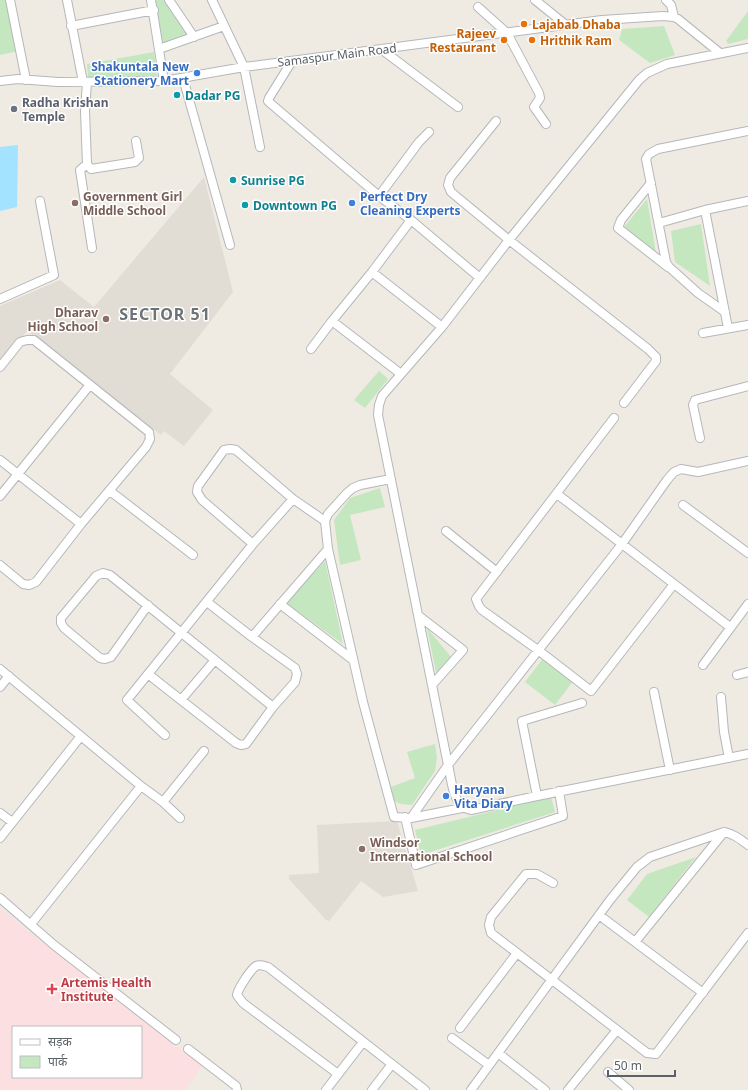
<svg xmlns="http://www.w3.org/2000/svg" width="748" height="1090" viewBox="0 0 748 1090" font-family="'Noto Sans','Noto Sans Devanagari',sans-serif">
<rect width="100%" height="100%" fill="#efebe3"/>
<path fill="#e1dcd4" d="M 204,177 L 233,292 L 170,374 L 213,410 L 184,446 L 164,431 L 161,435 L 27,331 L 0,364 L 0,306 L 60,280 L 94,307 Z
M 397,821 L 418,891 L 383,897 L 361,881 L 329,921 L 326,920 L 289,879 L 289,875 L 319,873 L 317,825 Z"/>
<path fill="#fcdfe0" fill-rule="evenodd" d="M 0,908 L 39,940 L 203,1065 L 185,1090 L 0,1090 ZM 13,1027 L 141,1027 L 141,1077 L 13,1077 Z"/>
<path fill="#c4e7bf" d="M 0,0 L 8,0 L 19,51 L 0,55 Z
M 156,0 L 167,0 L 191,35 L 161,47 Z
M 748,11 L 748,39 L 728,44 L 726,41 Z
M 664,26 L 675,55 L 650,63 L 619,40 L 622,29 Z
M 154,52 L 157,76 L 88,77 L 87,64 Z
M 647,199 L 656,253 L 624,227 Z
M 701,224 L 710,286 L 675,262 L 671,231 Z
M 379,371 L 388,379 L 365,408 L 354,400 Z
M 380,488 L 385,507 L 350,515 L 361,560 L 340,565 L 334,520 L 350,498 Z
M 325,561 L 343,644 L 286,603 Z
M 427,628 L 452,658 L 437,677 Z
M 544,657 L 574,680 L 555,705 L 525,682 Z
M 435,744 L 437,757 L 435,771 L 412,805 C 396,804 393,803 388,788 L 415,778 L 407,752 Z
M 551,797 L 555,812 L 421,855 L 415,830 Z
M 696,857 L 649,917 L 627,900 L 647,874 Z"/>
<path fill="#a3e3ff" d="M 18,145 L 17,207 L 0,211 L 0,147 Z"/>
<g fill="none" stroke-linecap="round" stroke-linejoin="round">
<defs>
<path id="minor" d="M 10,0 L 26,80
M 67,0 L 83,82
M 151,0 L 164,81
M 169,0 L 194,37
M 212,0 L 244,67 L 260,147
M 535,0 L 566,25
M 666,0 L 671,5 L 674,17
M 478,7 L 507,33 L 539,93 L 540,98 L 534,107 L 546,124
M 71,26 L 154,10
M 748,48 L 667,64 L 647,73 L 639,80 L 509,240 L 442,327 L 382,396 L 379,405 L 378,415 L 448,765 C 452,780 452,807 471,810 L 537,796 L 748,754
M 159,49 L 224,26
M 381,49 L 458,107
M 292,61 L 269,98 L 268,101 L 270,103 L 379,196 L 411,220 L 480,278
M 183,78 L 230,245
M 0,81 L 18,79 L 58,82 L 164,81 L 244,67 L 602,20 L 663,16 L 674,17 L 678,19 L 720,53
M 87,82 L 85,111 L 87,164 L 91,169 L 135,162 L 139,158 L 136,141
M 496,121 L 450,178 L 448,185 L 451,192 L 509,240 L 648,349 L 656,357 L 656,361 L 624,403
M 87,164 L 80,170 L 92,248
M 651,183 L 621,220 L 618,228 L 668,267
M 379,196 L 419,142 L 429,132
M 705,210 L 728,328
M 659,223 L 705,210 L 748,201
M 372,272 L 442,327
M 0,299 L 54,275 L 40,201
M 725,312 L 698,293 L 669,267 L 666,262 L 646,159 L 649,154 L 658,149 L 748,131
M 332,321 L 401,374
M 703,333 L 748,325
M 311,349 L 332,321 L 372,272 L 411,220
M 0,367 L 20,342 L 27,340 L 34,340 L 149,432 L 150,439 L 146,447 L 81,524 L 36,582 L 29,585 L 23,584 L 0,565
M 614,418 L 476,599 L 479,606 L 482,610 L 538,650 L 591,691 L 674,584
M 700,438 L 693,405 L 695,400 L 748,386
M 0,460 L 81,524
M 110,491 L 193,555
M 557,494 L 730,627
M 0,496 L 89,386
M 683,505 L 748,553
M 446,531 L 497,572
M 253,544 L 202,500 L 197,492 L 198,486 L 224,450 L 230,449 L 236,450 L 293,499 L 325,521
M 328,549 L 363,702 L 394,817 L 411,818 L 462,808
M 280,604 L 353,660
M 148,605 L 111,657 L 105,659 L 100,658 L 64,628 L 61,623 L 61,618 L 96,576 L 103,573 L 110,575 L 273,707
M 419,616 L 463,650 L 432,685
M 252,637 L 328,549 L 325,521 L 328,514 L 347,493 L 353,488 L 360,485 L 391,479
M 703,665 L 748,604
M 0,669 L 141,786 L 163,802 L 180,818
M 148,674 L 181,700 L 215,660
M 737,675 L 748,672
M 0,687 L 9,676
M 654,692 L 670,770
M 721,697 L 724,732 L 729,758
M 181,700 L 236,743 L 241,745 L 246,744 L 273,707 L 295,682 L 297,674 L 295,668 L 252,637 L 207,602
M 165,735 L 127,700 L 253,544 L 293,499
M 537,796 L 522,721 L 582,703
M 163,802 L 204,751
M 0,813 L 12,822
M 405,817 L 416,865 L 563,816 L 559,791
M 411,818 L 448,765 L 622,544 L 667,480 L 674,472 L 681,469 L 698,472 L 748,461
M 0,838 L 81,736
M 553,883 L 537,874 L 526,874 L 491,917 L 489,925 L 491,933 L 647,1053 L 656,1054 L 748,933
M 0,898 L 54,945 L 176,1040
M 599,915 L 703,993
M 31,924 L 141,786
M 635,942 L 724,832
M 460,1028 L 517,953
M 452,1038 L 489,1065
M 188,1049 L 236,1086 L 237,1090
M 498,1053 L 545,1090
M 608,1072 L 629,1090
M 338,1074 L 243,1003 L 237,995 C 238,989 250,970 256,966 C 260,964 264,966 268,967 L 425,1090
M 326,1090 L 363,1042
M 372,1090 L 392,1064
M 471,1090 L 610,900 L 637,867 L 650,857 L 724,832 C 734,834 740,839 748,845
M 568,1090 L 617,1030"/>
</defs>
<use href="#minor" stroke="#b4b7bb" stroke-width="10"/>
<use href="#minor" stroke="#fff" stroke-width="8"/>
</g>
<g fill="#e8710a" stroke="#fff" stroke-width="1.5">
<circle cx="524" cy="24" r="4"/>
<circle cx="504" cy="40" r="4"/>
<circle cx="532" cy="40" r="4"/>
</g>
<g fill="#3f7fe0" stroke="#fff" stroke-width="1.5">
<circle cx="197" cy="73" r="4"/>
<circle cx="352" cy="203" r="4"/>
<circle cx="446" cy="796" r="4"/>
</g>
<g fill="#0f9aa8" stroke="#fff" stroke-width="1.5">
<circle cx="177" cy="95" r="4"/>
<circle cx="233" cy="180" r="4"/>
<circle cx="245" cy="205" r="4"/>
</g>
<circle fill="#6b7280" stroke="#fff" stroke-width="1.5" cx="14" cy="109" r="4"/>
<g fill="#8d6e63" stroke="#fff" stroke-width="1.5">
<circle cx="75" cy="203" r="4"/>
<circle cx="106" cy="319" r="4"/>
<circle cx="362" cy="849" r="4"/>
</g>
<path fill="#e0444e" stroke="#fff" stroke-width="1.5" d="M50 983h4v4h4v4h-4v4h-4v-4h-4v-4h4z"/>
<g text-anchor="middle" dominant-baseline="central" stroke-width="3" stroke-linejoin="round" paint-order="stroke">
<g font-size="12" font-weight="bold" fill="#c56008" stroke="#fff" text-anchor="start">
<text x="532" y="24">Lajabab Dhaba</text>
<text x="496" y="33" text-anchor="end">Rajeev<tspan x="496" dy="14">Restaurant</tspan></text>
<text x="540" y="40">Hrithik Ram</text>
</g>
<g font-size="12" fill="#5b6165" stroke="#fff">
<text transform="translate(337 55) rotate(-7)">Samaspur Main Road</text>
</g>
<g font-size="12" font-weight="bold" fill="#366cbe" stroke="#fff" text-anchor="start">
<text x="189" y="66" text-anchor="end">Shakuntala New<tspan x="189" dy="14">Stationery Mart</tspan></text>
<text x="360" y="196">Perfect Dry<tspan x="360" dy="14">Cleaning Experts</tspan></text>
<text x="454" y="789">Haryana<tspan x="454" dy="14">Vita Diary</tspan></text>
</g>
<g font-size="12" font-weight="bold" fill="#0d838f" stroke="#fff" text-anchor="start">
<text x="185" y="95">Dadar PG</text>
<text x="241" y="180">Sunrise PG</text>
<text x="253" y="205">Downtown PG</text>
</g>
<g font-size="12" font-weight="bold" fill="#5b616d" stroke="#fff" text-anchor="start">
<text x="22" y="102">Radha Krishan<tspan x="22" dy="14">Temple</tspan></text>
</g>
<g font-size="12" font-weight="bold" fill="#785e54" stroke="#fff" text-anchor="start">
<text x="83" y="196">Government Girl<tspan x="83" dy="14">Middle School</tspan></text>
<text x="98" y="312" text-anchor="end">Dharav<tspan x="98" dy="14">High School</tspan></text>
<text x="370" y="842">Windsor<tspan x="370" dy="14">International School</tspan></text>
</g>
<g font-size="12" font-weight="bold" fill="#be3a42" stroke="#fff" text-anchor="start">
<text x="61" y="982">Artemis Health<tspan x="61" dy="14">Institute</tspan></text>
</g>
<g font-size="16" font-weight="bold" letter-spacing="1" fill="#6c7377" stroke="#fff">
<text x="165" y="314">SECTOR 51</text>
</g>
</g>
<rect x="12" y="1026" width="130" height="52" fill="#ffffff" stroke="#bdc0c1"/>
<rect x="20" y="1039" width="20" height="6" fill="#ffffff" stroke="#bdc0c1"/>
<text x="48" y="1046" font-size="12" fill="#5b6165">सड़क</text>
<rect x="20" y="1056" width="20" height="12" fill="#c4e7bf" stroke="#bdc0c1"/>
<text x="48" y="1066" font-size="12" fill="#5b6165">पार्क</text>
<path d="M608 1070v6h67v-6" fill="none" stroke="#5b6165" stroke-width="2"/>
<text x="614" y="1070" font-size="12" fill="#5b6165" stroke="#ffffff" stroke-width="3" paint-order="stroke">50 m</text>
</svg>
